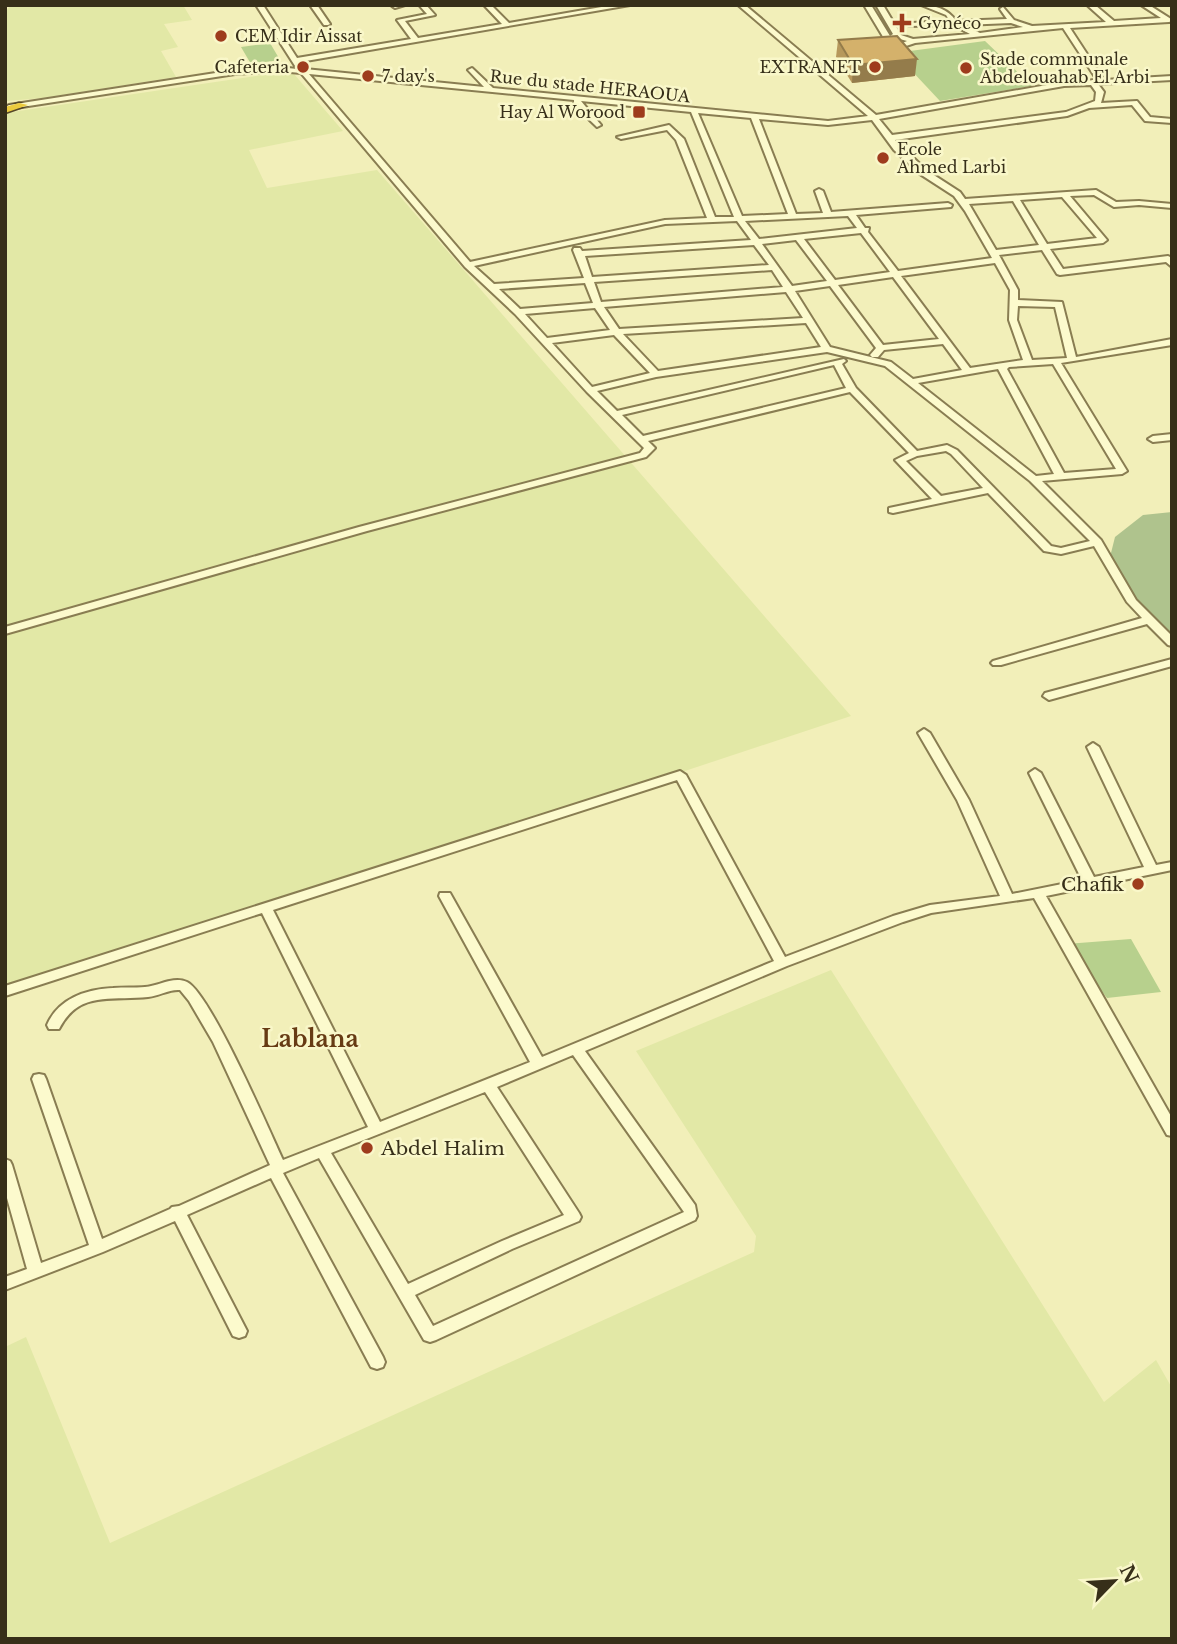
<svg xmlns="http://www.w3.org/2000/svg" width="1177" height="1644" viewBox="0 0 1177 1644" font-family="'Libre Baskerville',serif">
<rect width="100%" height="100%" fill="#f2efb9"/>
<path fill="#e2e8a6" d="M 11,5 L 183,5 L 192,20 L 164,24 L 178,47 L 161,51 L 176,77 L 44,98 L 5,101 L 5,12 Z
M 283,72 L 294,74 L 343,131 L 249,150 L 267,188 L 377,170 L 851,716 L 5,996 L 5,113 Z
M 831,970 L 1104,1402 L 1156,1360 L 1172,1388 L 1172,1639 L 5,1639 L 5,1347 L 26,1337 L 110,1543 L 754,1252 L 756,1236 L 636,1051 Z"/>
<path fill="#b7d08d" d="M 985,41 L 1032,86 L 940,101 L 895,53 Z
M 270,43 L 280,60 L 251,64 L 241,47 Z
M 1131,939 L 1161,992 L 1107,998 L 1066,944 Z"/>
<path fill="#afc38d" d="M 1172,512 L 1172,646 L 1150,625 L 1108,565 L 1115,537 L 1143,515 Z"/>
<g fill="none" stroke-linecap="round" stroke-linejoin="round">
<defs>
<path id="minor" d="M 256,5 L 263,5 L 297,58 L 411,39 L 397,20 L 427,14 L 419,5 L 426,5 L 435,15 L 405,21 L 418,38 L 502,24 L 484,5 L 491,5 L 509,23 L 613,5 L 630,5 L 300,62 L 305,69 L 484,87 L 468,70 L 472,68 L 493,88 L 828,121 L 868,116 L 738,5 L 745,5 L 876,115 L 1064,82 L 1097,80 L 1063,28 L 915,43 L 900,48 L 884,44 L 885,40 L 864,5 L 871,5 L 890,36 L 893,34 L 876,5 L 883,5 L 901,35 L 913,39 L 970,34 L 953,25 L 909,26 L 909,24 L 911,23 L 950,21 L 946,15 L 921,5 C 935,5 948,9 956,21 L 1007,19 L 1000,9 L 1003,7 L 1014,20 L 1032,26 L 1106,22 L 1087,5 L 1095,5 L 1114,21 L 1161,18 L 1141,5 L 1149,5 L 1171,19 L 1172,21 L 1169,22 L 1070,28 L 1104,80 L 1172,76 L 1172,80 L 1098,84 L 1104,92 L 1101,103 L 1137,101 L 1150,117 L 1172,119 L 1172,123 L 1145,121 L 1132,105 L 1089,108 L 1067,116 L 895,140 L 926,170 L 960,192 L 965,199 L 1096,190 L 1116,202 L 1139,201 L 1172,204 L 1172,208 L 1139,205 L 1114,207 L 1094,195 L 1070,196 L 1107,240 L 1103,243 L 1050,249 L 1063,269 L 1168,256 L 1172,258 L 1172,267 L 1166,262 L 1060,275 L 1057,274 L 1042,250 L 999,255 L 1018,290 L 1018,300 L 1062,302 L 1076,357 L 1172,339 L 1172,345 L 1061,363 L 1127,471 L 1122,474 L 1042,481 L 1101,540 L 1136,600 L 1172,636 L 1172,646 L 1168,645 L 1147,624 L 1001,665 L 993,665 L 991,663 L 993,661 L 1142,618 L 1127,602 L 1094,546 L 1061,554 L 1044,551 L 988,493 L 893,513 L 889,512 L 889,508 L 932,499 L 895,460 L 909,453 L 850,392 L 648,441 L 655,448 L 646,457 L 367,531 L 5,634 L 5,627 L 359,527 L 640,453 L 644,448 L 587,392 L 515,314 L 465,267 L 301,73 L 279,71 L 235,74 L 9,109 L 5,107 L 9,105 L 235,70 L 279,67 L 297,69 ZM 1011,23 L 1023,27 L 980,33 L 963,25 ZM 896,38 L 907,41 L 900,44 L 892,41 ZM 309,74 L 574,100 L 574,105 L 597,127 L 601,125 L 581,101 L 691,112 L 734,217 L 715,217 L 684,139 L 669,125 L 617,137 L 621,139 L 667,130 L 676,140 L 707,218 L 665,220 L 470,262 ZM 1091,85 L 1096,92 L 1095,101 L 1066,112 L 892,135 L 879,119 L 1064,86 ZM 698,113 L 751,118 L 788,214 L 742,216 ZM 759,119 L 828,125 L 872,120 L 894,150 L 920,174 L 954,196 L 965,211 L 992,258 L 898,271 L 868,232 L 869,228 L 865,228 L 856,215 L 951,207 L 952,205 L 948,203 L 831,212 L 823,191 L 819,189 L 815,191 L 823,213 L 796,214 ZM 1062,197 L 1097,238 L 1047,244 L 1020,200 ZM 1013,201 L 1039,245 L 996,250 L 969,204 ZM 848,216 L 857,228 L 759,239 L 745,221 ZM 737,221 L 751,240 L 582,251 L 580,248 L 574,248 L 573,250 L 584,278 L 494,284 L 474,266 L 665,224 ZM 861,233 L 890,272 L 835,280 L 804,239 ZM 796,240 L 827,281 L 792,286 L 762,244 ZM 754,245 L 769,265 L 592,277 L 585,256 ZM 995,263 L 1010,290 L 1009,320 L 1023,360 L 970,368 L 901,276 ZM 772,270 L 783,287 L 601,302 L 594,282 ZM 893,277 L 939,339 L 883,345 L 838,285 ZM 585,283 L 593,303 L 520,309 L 499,289 ZM 830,286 L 876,348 L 870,355 L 872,357 L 878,357 L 884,350 L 943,344 L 962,370 L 913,379 L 891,362 L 830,347 L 795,291 ZM 786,292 L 803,318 L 619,329 L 604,307 ZM 1018,306 L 1055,307 L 1067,358 L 1032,360 L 1017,320 ZM 595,308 L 610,330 L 547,338 L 525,314 ZM 806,323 L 821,347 L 658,371 L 623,334 ZM 614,335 L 650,373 L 592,387 L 552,343 ZM 827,352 L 885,366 L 1030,481 L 1090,541 L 1061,548 L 1051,546 L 957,450 L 947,445 L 917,451 L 856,388 L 842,364 L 846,361 L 844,359 L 617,411 L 597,391 L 656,377 ZM 1053,364 L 1116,469 L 1064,473 L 1007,369 L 1009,367 ZM 834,365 L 846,388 L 643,436 L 622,415 ZM 998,369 L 1054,474 L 1036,476 L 918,383 ZM 946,451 L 951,454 L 983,488 L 941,496 L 906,461 L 917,456 Z
M 310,5 L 317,5 L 330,24 L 328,25 L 324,25 Z
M 405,5 L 395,8 L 392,6 L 392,5 Z
M 1172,434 L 1172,440 L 1153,442 L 1148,439 L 1153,436 Z
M 1172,659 L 1172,666 L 1049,700 L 1043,696 L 1045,693 Z
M 924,729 L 930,733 L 969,800 L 1012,894 L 1082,880 L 1029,773 L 1035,769 L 1041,773 L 1094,877 L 1144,867 L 1087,747 L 1093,743 L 1099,747 L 1156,865 L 1172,862 L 1172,870 L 1046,896 L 1172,1118 L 1172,1136 L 1167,1135 L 1034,898 L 931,913 L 903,922 L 787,966 L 585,1051 L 695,1205 L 697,1216 L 695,1220 L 436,1340 L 430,1342 L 424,1340 L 319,1158 L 283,1173 L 383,1357 L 385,1362 L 383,1367 L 377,1369 L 371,1367 L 271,1178 L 187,1215 L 247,1331 L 245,1336 L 239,1338 L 233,1336 L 175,1221 L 103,1252 L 5,1290 L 5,1277 L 27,1269 L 5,1191 L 5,1159 L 10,1161 L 12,1165 L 41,1263 L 89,1245 L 32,1079 L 34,1075 L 39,1074 L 44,1075 L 46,1079 L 102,1239 L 170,1209 L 172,1207 L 179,1206 L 270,1165 L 213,1042 L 189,1001 L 180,990 C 169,989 159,996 148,997 C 112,1001 79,990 59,1029 L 49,1029 L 47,1025 C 58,999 86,989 113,988 C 124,987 134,988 145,987 C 159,986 173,976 187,982 C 210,993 269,1130 283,1160 L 368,1127 L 262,913 L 5,996 L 5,986 L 680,771 L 686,775 L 785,957 L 893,916 L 930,905 L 1000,896 L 957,800 L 918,733 ZM 677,780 L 774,961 L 542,1057 L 450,893 L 440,893 L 439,896 L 530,1062 L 380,1122 L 273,910 ZM 573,1055 L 684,1212 L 433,1326 L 415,1295 L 512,1249 L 579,1221 L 581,1217 L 579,1213 L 497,1087 ZM 485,1092 L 564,1215 L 502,1241 L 408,1284 L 331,1153 Z"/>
<path id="highway" d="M 19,103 L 28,105 L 5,113 L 5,107 Z"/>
</defs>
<use href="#minor" stroke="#897d52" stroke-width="4"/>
<use href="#highway" stroke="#564928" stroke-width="3"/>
<use href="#minor" fill="#fcfacd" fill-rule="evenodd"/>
<use href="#highway" fill="#eccb3f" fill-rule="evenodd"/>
</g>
<path fill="#b6985c" d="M 838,40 L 915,76 L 852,83 L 836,57 Z"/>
<path fill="#947c4b" d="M 917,59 L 915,76 L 852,83 L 853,65 Z"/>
<path fill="#d4b16b" stroke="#947c4b" stroke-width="2" d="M 897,36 L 917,59 L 853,65 L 838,40 Z"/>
<g fill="#9e3c1d" stroke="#f9f7c9" stroke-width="2.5">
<path d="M898.5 12.5h7v7h7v7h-7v7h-7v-7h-7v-7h7z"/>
<circle cx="221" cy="36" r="7"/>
<circle cx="303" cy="67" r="7"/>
<circle cx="875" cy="67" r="7"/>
<circle cx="966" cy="68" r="7"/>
<circle cx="368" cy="76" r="7"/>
<rect x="632" y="105" width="14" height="14" rx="3.5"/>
<circle cx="883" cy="158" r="7"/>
<circle cx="1138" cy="884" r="7"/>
<circle cx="367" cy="1148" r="7"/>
</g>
<g text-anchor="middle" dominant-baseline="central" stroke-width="5" stroke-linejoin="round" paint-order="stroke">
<g font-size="16" fill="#372f19" stroke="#f9f7c9" text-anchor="start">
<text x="918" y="23">Gynéco</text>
<text x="235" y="36">CEM Idir Aissat</text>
<text x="980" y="59">Stade communale<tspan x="980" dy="18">Abdelouahab El Arbi</tspan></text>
<text x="289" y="67" text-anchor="end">Cafeteria</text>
<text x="861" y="67" text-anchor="end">EXTRANET</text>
<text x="382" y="76">7 day's</text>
<text x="625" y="112" text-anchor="end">Hay Al Worood</text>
<text x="897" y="149">Ecole<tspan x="897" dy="18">Ahmed Larbi</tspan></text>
</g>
<g font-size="16" fill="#372f19" stroke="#f9f7c9">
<text transform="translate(590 86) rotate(6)">Rue du stade HERAOUA</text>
</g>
<g font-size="19" fill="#372f19" stroke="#f9f7c9" text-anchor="end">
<text x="1124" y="884">Chafik</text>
<text x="381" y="1148" text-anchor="start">Abdel Halim</text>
</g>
<g font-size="23" font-weight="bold" fill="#673b14" stroke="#f9f7c9">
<text x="310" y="1039">Lablana</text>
</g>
</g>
<rect width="1177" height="1644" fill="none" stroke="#372f19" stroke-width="14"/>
<g transform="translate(1114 1581) rotate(65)" stroke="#f9f7c9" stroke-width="5" paint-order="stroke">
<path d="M0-5L12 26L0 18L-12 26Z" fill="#372f19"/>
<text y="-10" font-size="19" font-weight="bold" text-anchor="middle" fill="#372f19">N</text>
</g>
</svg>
